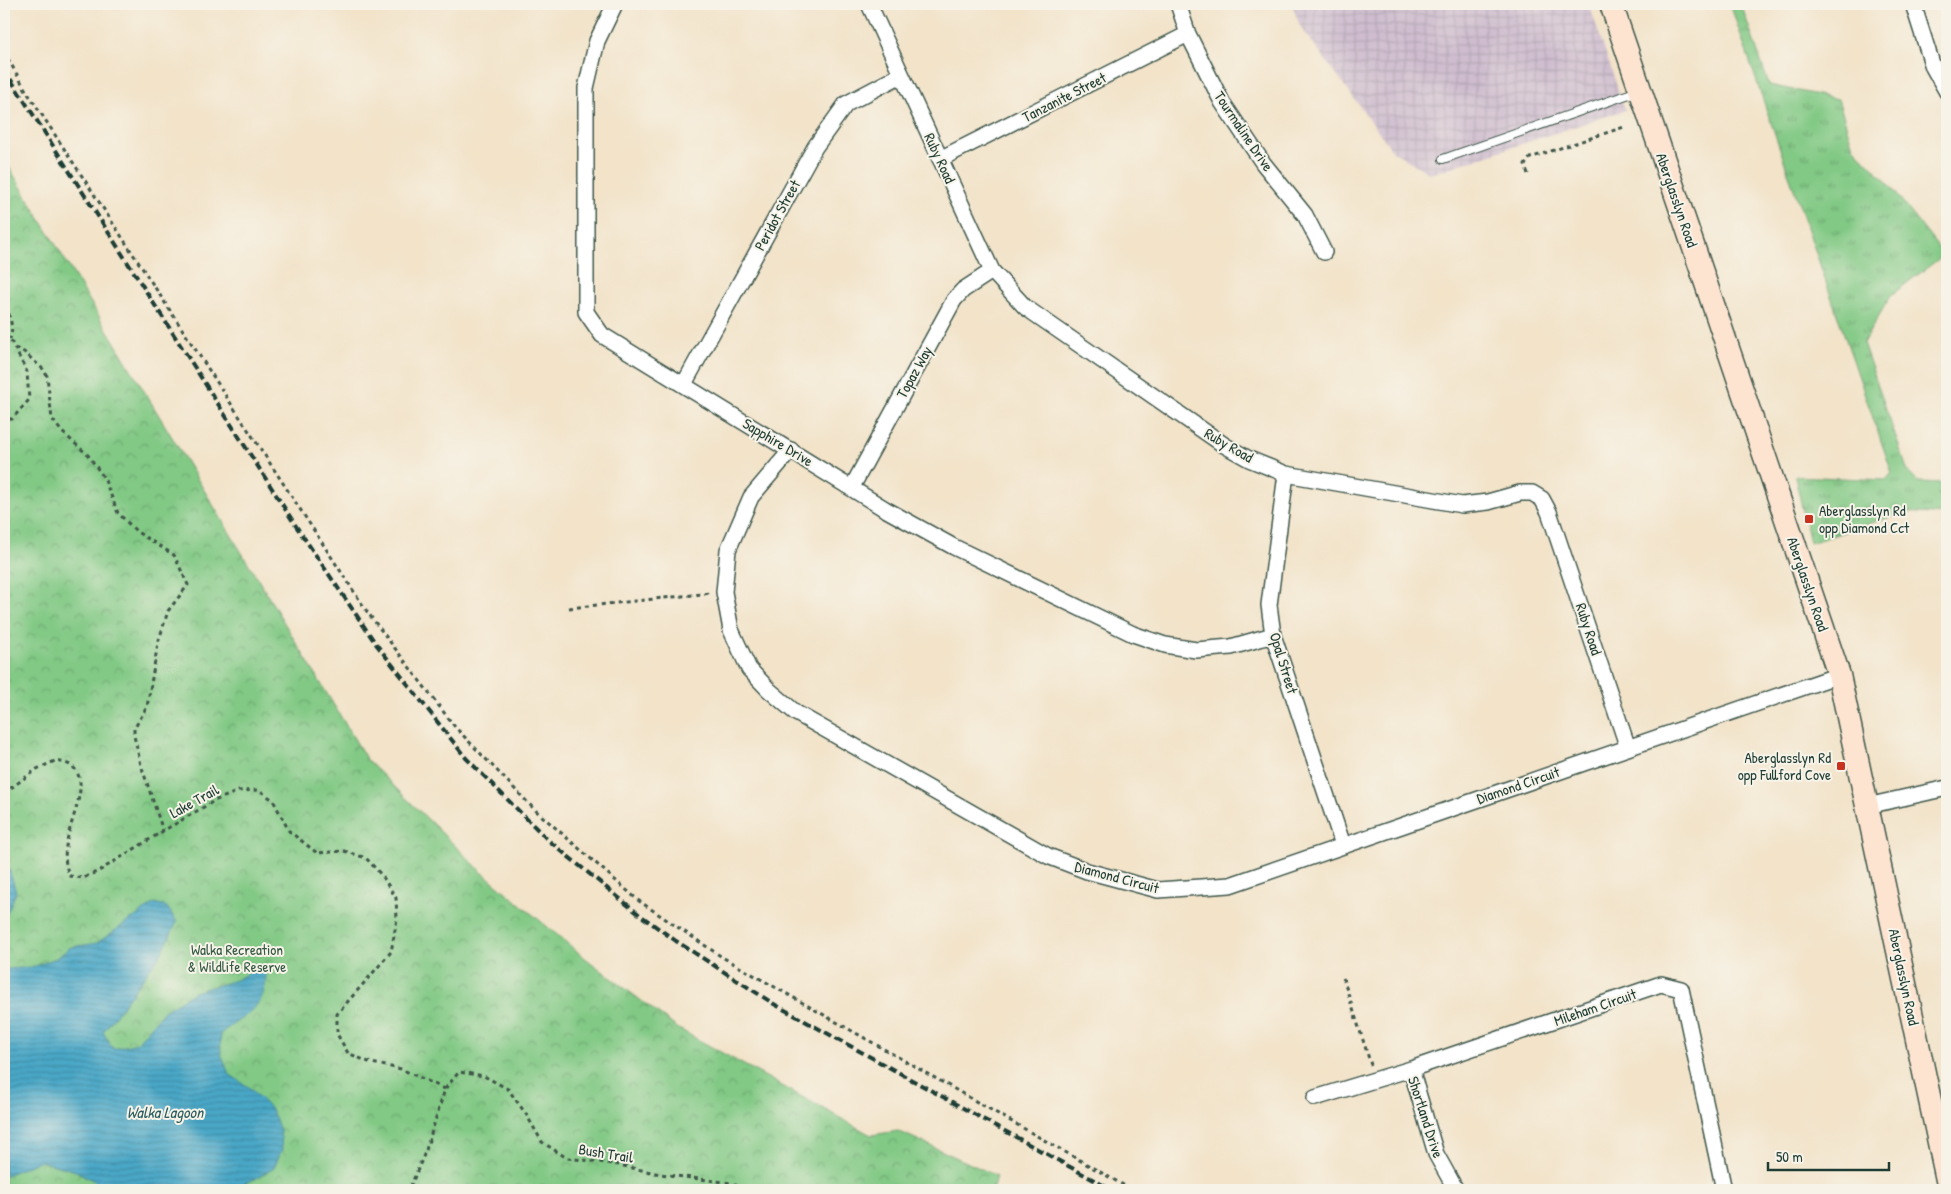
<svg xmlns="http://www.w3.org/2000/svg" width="1951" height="1194" viewBox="0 0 1951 1194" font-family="'Patrick Hand',sans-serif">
<defs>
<pattern id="industrial-grid" width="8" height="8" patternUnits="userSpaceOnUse" patternTransform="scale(1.25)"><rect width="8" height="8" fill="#cfbdcf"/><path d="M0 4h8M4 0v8" fill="none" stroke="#b1a3b2"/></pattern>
<pattern id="grass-tufts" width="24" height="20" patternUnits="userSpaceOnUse" patternTransform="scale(1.25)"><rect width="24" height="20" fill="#82c985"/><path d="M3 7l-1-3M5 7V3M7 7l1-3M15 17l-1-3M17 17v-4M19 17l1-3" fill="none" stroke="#6aa46e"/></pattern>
<pattern id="park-crowns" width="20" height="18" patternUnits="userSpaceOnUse" patternTransform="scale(1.25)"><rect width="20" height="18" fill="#82c985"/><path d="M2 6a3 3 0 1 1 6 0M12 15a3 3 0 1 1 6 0" fill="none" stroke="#6aa46e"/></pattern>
<pattern id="water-rules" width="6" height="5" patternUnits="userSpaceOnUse" patternTransform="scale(1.25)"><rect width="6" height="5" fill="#49a7c7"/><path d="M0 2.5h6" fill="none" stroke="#3c89a2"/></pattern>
</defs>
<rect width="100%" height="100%" fill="#f7f3e8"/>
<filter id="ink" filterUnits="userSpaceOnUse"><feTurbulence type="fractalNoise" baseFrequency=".02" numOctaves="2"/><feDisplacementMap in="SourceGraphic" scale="10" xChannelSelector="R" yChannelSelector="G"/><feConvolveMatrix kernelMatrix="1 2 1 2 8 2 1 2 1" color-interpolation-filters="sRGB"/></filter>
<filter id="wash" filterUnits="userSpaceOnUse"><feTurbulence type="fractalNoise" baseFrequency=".0096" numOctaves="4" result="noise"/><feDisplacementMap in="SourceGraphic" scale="20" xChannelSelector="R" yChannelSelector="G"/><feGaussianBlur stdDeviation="1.12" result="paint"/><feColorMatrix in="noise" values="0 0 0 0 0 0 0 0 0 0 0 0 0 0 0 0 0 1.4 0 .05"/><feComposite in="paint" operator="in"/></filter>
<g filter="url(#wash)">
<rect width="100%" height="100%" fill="#f2e3c9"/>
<path fill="url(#industrial-grid)" d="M 1292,4 L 1589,4 L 1625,110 L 1430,174 L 1393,151 L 1300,26 Z"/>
<path fill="url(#grass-tufts)" stroke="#50835c" d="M 1730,4 L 1741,4 L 1769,85 L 1838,99 L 1853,147 L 1888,183 L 1944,255 L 1891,295 L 1863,343 L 1908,472 L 1918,482 L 1947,483 L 1947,515 L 1905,512 L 1810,543 L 1795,476 L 1886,480 L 1892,473 Z"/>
<path fill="url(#park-crowns)" stroke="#50835c" d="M 4,159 L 367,760 L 483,873 L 580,954 L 677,1028 L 871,1135 L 898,1131 L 997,1176 L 992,1190 L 4,1190 Z"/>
<path fill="url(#water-rules)" stroke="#34727e" d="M 8,865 L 16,892 L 4,921 L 4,867 Z
M 155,903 L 167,907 L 177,922 L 161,954 L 103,1032 L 113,1049 L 137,1043 L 164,1011 L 194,992 L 236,980 L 252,971 L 266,972 C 267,1009 245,1014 220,1034 L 221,1054 L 229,1074 L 250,1088 L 271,1109 L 280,1130 L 282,1149 L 274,1168 L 255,1179 L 230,1189 L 144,1187 L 111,1190 L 76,1171 L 40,1161 L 4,1176 L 4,967 L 7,969 L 33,967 L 56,958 L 71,947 L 97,943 Z"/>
</g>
<g filter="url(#ink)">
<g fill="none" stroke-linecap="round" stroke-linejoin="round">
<defs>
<path id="service" d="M 1443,159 L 1638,91"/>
<path id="minor" d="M 615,4 L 597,41 L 586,88 L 586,312 L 602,335 L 885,509 L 954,547 L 1133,634 L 1165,645 L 1196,650 L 1231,647 L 1273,635
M 869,4 L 992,271 L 1025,307 L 1035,314 L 1224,445 L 1249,459 L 1286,474 L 1462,505 L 1488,502 L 1520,493 L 1532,493 L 1542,499 L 1549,512 L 1628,748
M 1178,4 L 1188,34 L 1222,102 L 1263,163 L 1305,215 L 1324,252
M 1913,4 L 1933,67 L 1947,92
M 940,159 L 1188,34
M 684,384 L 815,147 L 846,104 L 901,75
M 791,450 L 751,497 L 728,550 L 724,592 L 731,630 L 749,669 L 769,690 L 796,713 L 1048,856 L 1087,871 L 1158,890 L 1230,885 L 1839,675
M 1286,474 L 1269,605 L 1273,635 L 1343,845
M 852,487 L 954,300 L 963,290 L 992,271
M 1867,806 L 1947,788
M 1411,1069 L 1436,1154 L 1456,1190
M 1315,1098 L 1411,1069 L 1661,984 L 1681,989 L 1724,1190"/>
<path id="secondary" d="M 1611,4 L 1839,675 L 1947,1180"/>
</defs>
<use href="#service" stroke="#3f564a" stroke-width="10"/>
<use href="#minor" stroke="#3f564a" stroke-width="18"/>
<use href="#secondary" stroke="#3f564a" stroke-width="25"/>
<path stroke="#3f564a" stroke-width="3" stroke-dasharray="4 4" stroke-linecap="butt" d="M 4,52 L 27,92 L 368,613 L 455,727 L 534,809 L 639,901 L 722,957 L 1132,1190
M 1528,174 L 1525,165 L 1530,158 L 1624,127
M 4,298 C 7,312 15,324 10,339
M 4,337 L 10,339 L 27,372 L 29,400 L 12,419 L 4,419
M 15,348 L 24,352 L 43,369 L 47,376 L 52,419 L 62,432 L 88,455 L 104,478 L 118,513 L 137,532 L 174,555 L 188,585 L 168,611 L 158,643 L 147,707 L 134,729 L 134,736 L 141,765 L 163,831
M 569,608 L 711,593
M 4,793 L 37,769 L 55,761 C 61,762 69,763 73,767 C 97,791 51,841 70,876 L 83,878 L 99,871 L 163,831 L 214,801 L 239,791 L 259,790 L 273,800 L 289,831 L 317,853 L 344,851 L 366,858 L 383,877 L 396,898 L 397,919 L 391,952 L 337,1014 L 337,1034 L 348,1053 L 371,1063 L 401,1069 L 445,1089 L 426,1150 L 409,1190
M 1343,978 L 1371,1065
M 445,1089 L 459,1072 L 484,1076 L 508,1089 L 526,1114 L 542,1142 L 567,1158 L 614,1164 L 660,1174 L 731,1183 L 747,1190"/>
<use href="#service" stroke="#fff" stroke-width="8"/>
<use href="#minor" stroke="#fff" stroke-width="15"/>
<use href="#secondary" stroke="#fde4d1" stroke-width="22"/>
<path stroke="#1f3d34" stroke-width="4" stroke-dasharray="8 4" stroke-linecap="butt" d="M 4,69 L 296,526 L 376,644 L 466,758 L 548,840 L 640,915 L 676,941 L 774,1004 L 1112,1190"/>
</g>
</g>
<g fill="#c8321e" stroke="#f7f3e8" stroke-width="2">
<rect x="1804" y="514" width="10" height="10" rx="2.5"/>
<rect x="1836" y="761" width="10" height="10" rx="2.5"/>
</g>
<g text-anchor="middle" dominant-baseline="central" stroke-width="4" stroke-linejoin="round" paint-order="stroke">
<g font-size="15" fill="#1f3d34" stroke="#f7f3e8">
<text transform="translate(1064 97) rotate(-27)">Tanzanite Street</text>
<text transform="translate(1244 131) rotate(56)">Tourmaline Drive</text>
<text transform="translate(940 158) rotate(65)">Ruby Road</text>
<text transform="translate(1677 200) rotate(71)">Aberglasslyn Road</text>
<text transform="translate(777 215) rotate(-61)">Peridot Street</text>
<text transform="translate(914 372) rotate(-61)">Topaz Way</text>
<text transform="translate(778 442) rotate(31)">Sapphire Drive</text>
<text transform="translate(1229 445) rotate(30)">Ruby Road</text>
<text transform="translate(1808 584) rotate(71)">Aberglasslyn Road</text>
<text transform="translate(1589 629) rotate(72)">Ruby Road</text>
<text transform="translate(1284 663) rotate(73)">Opal Street</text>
<text transform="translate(1518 785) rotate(-19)">Diamond Circuit</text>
<text transform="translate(194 801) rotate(-29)">Lake Trail</text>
<text transform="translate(1117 877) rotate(15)">Diamond Circuit</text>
<text transform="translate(1904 977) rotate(78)">Aberglasslyn Road</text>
<text transform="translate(1595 1007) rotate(-19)">Mileham Circuit</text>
<text transform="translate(1426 1117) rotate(72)">Shortland Drive</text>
<text transform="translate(606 1153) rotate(9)">Bush Trail</text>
</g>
<g font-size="15" fill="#1f3d34" stroke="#f7f3e8" text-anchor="start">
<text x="1819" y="510">Aberglasslyn Rd<tspan x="1819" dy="17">opp Diamond Cct</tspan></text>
<text x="1831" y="757" text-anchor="end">Aberglasslyn Rd<tspan x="1831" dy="17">opp Fullford Cove</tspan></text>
</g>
<g font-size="15" fill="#335944" stroke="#f7f3e8">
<text x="237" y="949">Walka Recreation<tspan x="237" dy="17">&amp; Wildlife Reserve</tspan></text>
</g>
<g font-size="16" font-style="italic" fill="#2c5d60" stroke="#f7f3e8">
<text x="165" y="1112">Walka Lagoon</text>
</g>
</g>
<rect width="1951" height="1194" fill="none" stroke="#f7f3e8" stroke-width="20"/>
<path d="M1768 1162v8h121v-8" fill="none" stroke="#1f3d34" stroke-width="2.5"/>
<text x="1776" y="1162" font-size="15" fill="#1f3d34" stroke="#f7f3e8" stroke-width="4" paint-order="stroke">50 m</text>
</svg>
